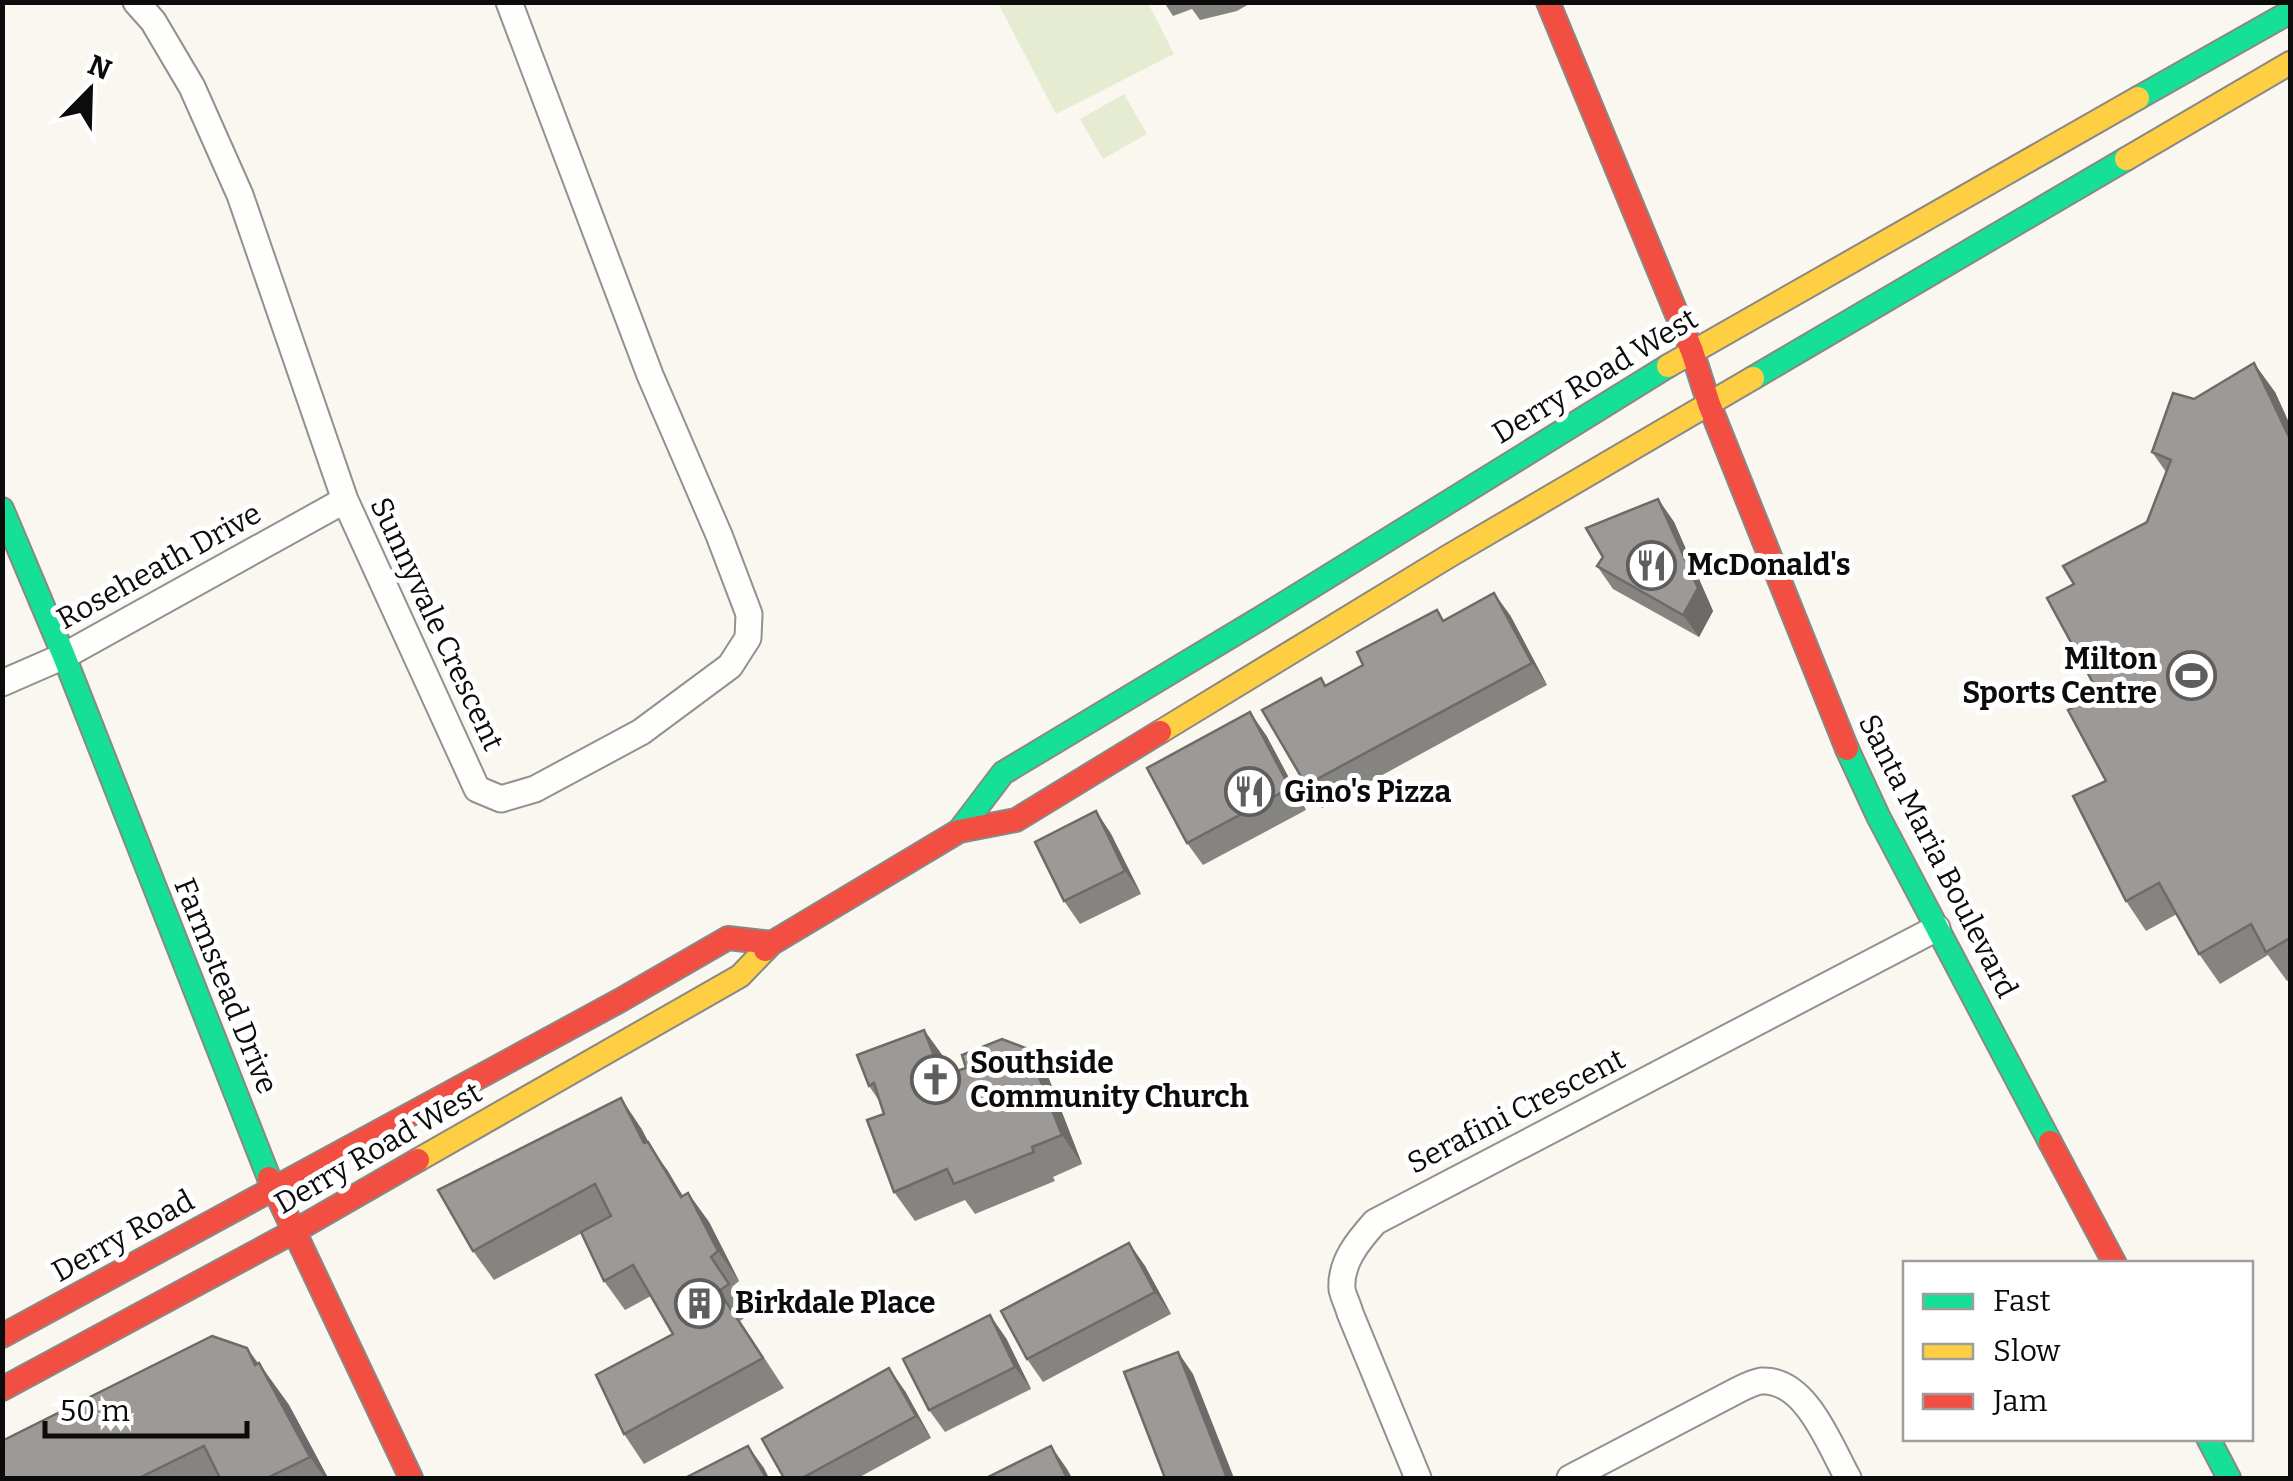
<svg xmlns="http://www.w3.org/2000/svg" width="2293" height="1481" viewBox="0 0 2293 1481" font-family="Bitter,serif">
<rect width="100%" height="100%" fill="#faf6f0"/>
<path fill="#e6ecd2" d="M 998,3 L 1148,3 L 1174,54 L 1056,114 Z
M 1124,94 L 1147,134 L 1103,159 L 1080,119 Z"/>
<g fill="none" stroke-linecap="round" stroke-linejoin="round">
<defs>
<path id="street" d="M 136,2 L 153,21 L 192,87 L 240,195 L 345,500 L 477,789 L 501,799 L 535,789 L 641,732 L 730,666 L 748,638 L 749,614 L 719,535 L 650,375 L 509,2
M 2,683 L 64,656 L 345,500
M 1418,1478 L 1350,1313 C 1348,1305 1343,1296 1342,1289 C 1340,1262 1359,1240 1375,1222 L 1937,928
M 1570,1478 L 1738,1390 C 1744,1387 1754,1382 1761,1381 C 1806,1378 1830,1446 1848,1478"/>
<path id="fast" d="M 2138,98 L 2290,12
M 1753,378 L 2126,159
M 2,509 L 64,656 L 269,1178
M 1847,749 L 1878,816 L 2050,1142
M 959,831 L 1003,773 L 1261,618 L 1668,366
M 2208,1438 L 2229,1478"/>
<path id="slow" d="M 2126,159 L 2290,63
M 1668,366 L 2138,98
M 1160,732 L 1449,556 L 1753,378
M 418,1160 L 740,976 L 765,950"/>
<path id="jam" d="M 1548,2 L 1692,351 L 1709,404 L 1847,749
M 765,950 L 772,943 L 959,831 L 1016,820 L 1160,732
M 2050,1142 L 2115,1264
M 269,1178 L 411,1478
M 2,1336 L 619,1001 L 728,938 L 772,943
M 2,1389 L 293,1232 L 418,1160"/>
</defs>
<use href="#street" stroke="#93918f" stroke-width="29"/>
<use href="#fast" stroke="#8a8885" stroke-width="26"/>
<use href="#slow" stroke="#8a8885" stroke-width="26"/>
<use href="#jam" stroke="#8a8885" stroke-width="26"/>
<use href="#street" stroke="#fefefd" stroke-width="25"/>
<use href="#fast" stroke="#16e098" stroke-width="22"/>
<use href="#slow" stroke="#ffcf43" stroke-width="22"/>
<use href="#jam" stroke="#f24e42" stroke-width="22"/>
</g>
<path fill="#868481" d="M 1164,2 L 1249,2 L 1249,4 L 1237,11 L 1200,20 L 1192,9 L 1173,16 Z
M 2275,392 L 2290,425 L 2290,979 L 2287,981 L 2268,955 L 2220,984 L 2199,954 L 2177,914 L 2146,931 L 2126,901 L 2106,781 L 2099,694 L 2074,584 L 2147,522 L 2166,472 L 2152,452 L 2194,399 Z
M 1658,499 L 1674,522 L 1713,611 L 1699,637 L 1613,589 L 1597,566 Z
M 1510,615 L 1547,685 L 1322,808 L 1306,785 L 1321,678 L 1326,685 L 1444,620 Z
M 1266,735 L 1306,810 L 1203,865 L 1187,843 Z
M 1096,811 L 1111,834 L 1141,894 L 1080,924 L 1064,901 Z
M 924,1030 L 945,1059 L 950,1073 L 1028,1049 L 1049,1079 L 1082,1164 L 1053,1177 L 1055,1181 L 975,1214 L 965,1200 L 915,1221 L 894,1192 L 884,1114 L 880,1102 L 869,1086 Z
M 641,1128 L 652,1149 L 683,1196 L 688,1193 L 709,1222 L 739,1281 L 732,1287 L 750,1314 L 740,1321 L 784,1388 L 644,1464 L 624,1434 L 673,1334 L 651,1296 L 625,1310 L 604,1281 L 582,1233 L 494,1280 L 473,1251 Z
M 1129,1243 L 1145,1266 L 1171,1314 L 1043,1382 L 1027,1359 Z
M 1006,1338 L 1031,1389 L 945,1432 L 929,1410 Z
M 247,1348 L 289,1405 L 328,1478 L 2,1478 Z
M 905,1391 L 931,1438 L 858,1478 L 784,1478 Z"/>
<path fill="#6d6b69" d="M 2254,363 L 2275,392 L 2290,425 L 2290,439 Z
M 1658,499 L 1674,522 L 1713,611 L 1699,637 L 1683,615 Z
M 1494,593 L 1510,615 L 1547,685 L 1532,663 Z
M 1250,712 L 1266,735 L 1306,810 L 1290,788 Z
M 1096,811 L 1111,834 L 1141,894 L 1125,871 Z
M 924,1030 L 945,1059 L 962,1105 L 942,1076 Z
M 1028,1049 L 1049,1079 L 1082,1164 L 1062,1135 Z
M 621,1098 L 641,1128 L 652,1149 L 668,1171 L 701,1227 L 644,1143 Z
M 688,1193 L 709,1222 L 739,1281 L 718,1251 Z
M 1129,1243 L 1145,1266 L 1171,1314 L 1155,1292 Z
M 990,1315 L 1006,1338 L 1031,1389 L 1015,1367 Z
M 247,1348 L 266,1376 L 259,1363 L 289,1405 L 328,1478 L 325,1478 L 310,1457 Z
M 1178,1352 L 1193,1374 L 1234,1478 L 1227,1478 Z
M 889,1368 L 905,1391 L 931,1438 L 916,1416 Z
M 748,1446 L 764,1468 L 769,1478 L 766,1478 Z
M 1051,1446 L 1067,1469 L 1072,1478 L 1067,1478 Z"/>
<path fill="#9c9996" stroke="#6d6b69" stroke-width="2.5" d="M 2254,363 L 2290,439 L 2290,938 L 2266,952 L 2251,924 L 2199,954 L 2159,883 L 2126,901 L 2073,796 L 2106,781 L 2068,710 L 2099,694 L 2047,598 L 2074,584 L 2063,566 L 2147,522 L 2171,460 L 2152,452 L 2173,393 L 2194,399 Z
M 1658,499 L 1698,588 L 1683,615 L 1597,566 L 1603,557 L 1586,528 Z
M 1494,593 L 1532,663 L 1306,785 L 1262,710 L 1321,678 L 1325,686 L 1363,665 L 1357,652 L 1437,610 L 1443,621 Z
M 1250,712 L 1290,788 L 1187,843 L 1147,768 Z
M 1096,811 L 1125,871 L 1064,901 L 1035,842 Z
M 924,1030 L 942,1076 L 966,1068 L 962,1055 L 1002,1039 L 1028,1049 L 1062,1135 L 1032,1147 L 1034,1152 L 954,1184 L 947,1169 L 894,1192 L 867,1120 L 884,1114 L 874,1083 L 869,1086 L 857,1055 Z
M 621,1098 L 644,1143 L 648,1142 L 681,1197 L 688,1193 L 718,1251 L 711,1257 L 729,1284 L 719,1291 L 763,1358 L 624,1434 L 596,1375 L 673,1334 L 633,1265 L 604,1281 L 581,1232 L 611,1216 L 595,1184 L 473,1251 L 438,1190 Z
M 1129,1243 L 1155,1292 L 1027,1359 L 1001,1311 Z
M 990,1315 L 1015,1367 L 929,1410 L 903,1359 Z
M 212,1336 L 247,1348 L 255,1365 L 259,1363 L 310,1457 L 267,1478 L 220,1478 L 204,1446 L 139,1478 L 2,1478 L 2,1441 Z
M 1178,1352 L 1227,1478 L 1165,1478 L 1124,1372 Z
M 889,1368 L 916,1416 L 802,1478 L 784,1478 L 762,1439 Z
M 748,1446 L 766,1478 L 685,1478 Z
M 1051,1446 L 1067,1478 L 986,1478 Z"/>
<defs>
<symbol id="restaurant-ring" viewBox="-11 -11 22 22"><circle r="9.5" fill="#fff" stroke="#5f5e5c" stroke-width="1.5"/><path d="M-5-6h1v4h1v-4h1v4h1v-4h1v5L-1.5 .5V6h-2V.5L-5-1ZM5-6V6H3V1.5H1.5Q1.5-4 5-6Z" fill="#5f5e5c"/></symbol>
<symbol id="stadium-ring" viewBox="-11 -11 22 22"><circle r="9.5" fill="#fff" stroke="#5f5e5c" stroke-width="1.5"/><path d="M0-5a6.5 5 0 1 0 0 10a6.5 5 0 1 0 0-10ZM-3.5-1.8h7v3.6h-7Z" fill="#5f5e5c"/></symbol>
<symbol id="church-ring" viewBox="-11 -11 22 22"><circle r="9.5" fill="#fff" stroke="#5f5e5c" stroke-width="1.5"/><path d="M-1.2-6h2.4v3.5h3.3v2.4h-3.3V6h-2.4V-.1h-3.3v-2.4h3.3Z" fill="#5f5e5c"/></symbol>
<symbol id="building-ring" viewBox="-11 -11 22 22"><circle r="9.5" fill="#fff" stroke="#5f5e5c" stroke-width="1.5"/><path d="M-4-6H4V6H1V3H-1V6H-4ZM-2.5-4.3h1.7v1.8h-1.7ZM.8-4.3h1.7v1.8H.8ZM-2.5-1h1.7V.8h-1.7ZM.8-1h1.7V.8H.8Z" fill="#5f5e5c"/></symbol>
</defs>
<g fill-rule="evenodd">
<use href="#restaurant-ring" x="1624" y="538" width="55" height="55"/>
<use href="#stadium-ring" x="2164" y="648" width="55" height="55"/>
<use href="#restaurant-ring" x="1222" y="764" width="55" height="55"/>
<use href="#church-ring" x="908" y="1052" width="55" height="55"/>
<use href="#building-ring" x="672" y="1276" width="55" height="55"/>
</g>
<g text-anchor="middle" dominant-baseline="central" stroke-width="10" stroke-linejoin="round" paint-order="stroke">
<g font-size="30" fill="#0c0c0c" stroke="#fff">
<text transform="translate(1595 376) rotate(-31)">Derry Road West</text>
<text transform="translate(159 566) rotate(-29)">Roseheath Drive</text>
<text transform="translate(437 624) rotate(65)">Sunnyvale Crescent</text>
<text transform="translate(1938 856) rotate(63)">Santa Maria Boulevard</text>
<text transform="translate(226 986) rotate(68)">Farmstead Drive</text>
<text transform="translate(1516 1111) rotate(-27)">Serafini Crescent</text>
<text transform="translate(378 1148) rotate(-30)">Derry Road West</text>
<text transform="translate(123 1236) rotate(-29)">Derry Road</text>
</g>
<g font-size="30" font-weight="bold" fill="#0c0c0c" stroke="#fff" text-anchor="start">
<text x="1687" y="565">McDonald's</text>
<text x="2157" y="659" text-anchor="end">Milton<tspan x="2157" dy="34">Sports Centre</tspan></text>
<text x="1284" y="792">Gino's Pizza</text>
<text x="970" y="1063">Southside<tspan x="970" dy="34">Community Church</tspan></text>
<text x="735" y="1303">Birkdale Place</text>
</g>
</g>
<rect width="2293" height="1481" fill="none" stroke="#0c0c0c" stroke-width="10"/>
<rect x="1903" y="1261" width="350" height="180" fill="#ffffff" stroke="#9e9e9e" stroke-width="2.5"/>
<rect x="1923" y="1294" width="50" height="15" fill="#16e098" stroke="#9e9e9e" stroke-width="2.5"/>
<text x="1993" y="1311" font-size="30" fill="#0c0c0c">Fast</text>
<rect x="1923" y="1344" width="50" height="15" fill="#ffcf43" stroke="#9e9e9e" stroke-width="2.5"/>
<text x="1993" y="1361" font-size="30" fill="#0c0c0c">Slow</text>
<rect x="1923" y="1394" width="50" height="15" fill="#f24e42" stroke="#9e9e9e" stroke-width="2.5"/>
<text x="1993" y="1411" font-size="30" fill="#0c0c0c">Jam</text>
<g transform="translate(90 90) rotate(23)" stroke="#ffffff" stroke-width="8" paint-order="stroke">
<path d="M0-8L18 38L0 25L-18 38Z" fill="#0c0c0c"/>
<text y="-15" font-size="28" font-weight="bold" text-anchor="middle" fill="#0c0c0c">N</text>
</g>
<path d="M45 1421v15h202v-15" fill="none" stroke="#0c0c0c" stroke-width="5"/>
<text x="60" y="1421" font-size="30" fill="#0c0c0c" stroke="#ffffff" stroke-width="8" paint-order="stroke">50 m</text>
</svg>
